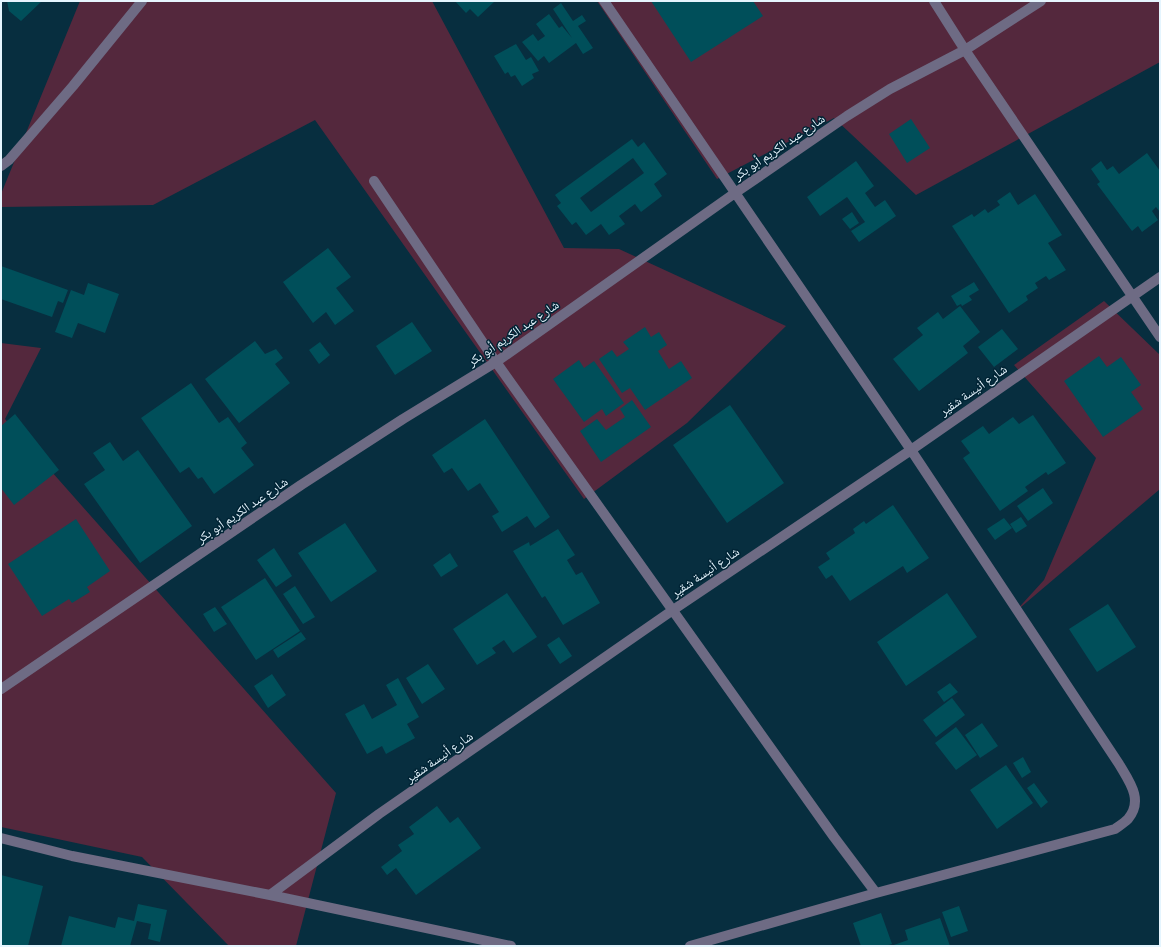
<svg xmlns="http://www.w3.org/2000/svg" width="1161" height="947" viewBox="0 0 1161 947" font-family="'Crimson Pro','Noto Naskh Arabic',serif">
<rect width="100%" height="100%" fill="#072e3f"/>
<path fill="#54283d" d="M 80,1 L 432,1 L 564,248 L 619,249 L 786,326 L 687,423 L 584,499 L 315,120 L 153,205 L 1,207 L 1,194 Z
M 597,1 L 1160,1 L 1160,62 L 916,195 L 834,118 L 717,179 Z
M 1104,301 L 1160,355 L 1160,489 L 1014,613 L 1044,580 L 1096,458 L 1014,365 Z
M 1,343 L 41,348 L 5,419 L 336,793 L 296,946 L 229,946 L 142,857 L 1,827 Z"/>
<path fill="#004f5a" fill-rule="evenodd" d="M 7,1 L 42,1 L 21,21 L 9,11 Z
M 455,1 L 495,1 L 478,17 L 470,9 L 466,13 Z
M 651,1 L 753,1 L 763,16 L 691,62 Z
M 561,3 L 573,21 L 582,15 L 586,21 L 578,26 L 593,48 L 583,54 L 576,43 L 549,63 L 544,56 L 538,61 L 522,42 L 533,34 L 538,41 L 545,36 L 536,24 L 549,14 L 559,28 L 562,26 L 572,38 L 553,9 Z
M 516,44 L 526,60 L 531,57 L 539,71 L 532,74 L 534,78 L 522,86 L 515,75 L 511,77 L 508,72 L 505,74 L 494,56 Z
M 911,119 L 930,148 L 907,163 L 889,134 Z
M 632,139 L 638,147 L 644,142 L 667,174 L 654,184 L 662,196 L 641,212 L 635,204 L 619,216 L 625,224 L 609,235 L 601,224 L 586,235 L 576,222 L 572,225 L 557,206 L 561,203 L 555,195 ZM 633,158 L 644,173 L 591,212 L 580,198 Z
M 1147,153 L 1160,171 L 1160,212 L 1156,207 L 1152,211 L 1158,220 L 1142,232 L 1138,226 L 1132,231 L 1097,184 L 1100,182 L 1091,169 L 1101,161 L 1107,170 L 1113,166 L 1119,174 Z
M 856,161 L 874,186 L 865,193 L 875,207 L 885,200 L 896,216 L 859,242 L 851,231 L 865,222 L 847,197 L 820,216 L 807,197 Z
M 1010,192 L 1018,205 L 1035,194 L 1062,235 L 1048,243 L 1066,270 L 1049,280 L 1046,276 L 1035,283 L 1038,288 L 1026,296 L 1028,300 L 1009,313 L 952,226 L 972,214 L 974,217 L 985,209 L 988,213 L 1000,205 L 997,201 Z
M 852,212 L 859,223 L 850,229 L 842,219 Z
M 328,248 L 351,277 L 336,288 L 354,311 L 335,325 L 326,312 L 313,323 L 283,282 Z
M 1,266 L 68,290 L 63,303 L 58,301 L 52,317 L 1,299 Z
M 974,282 L 979,290 L 969,296 L 972,300 L 962,306 L 961,304 L 957,306 L 951,296 Z
M 88,283 L 119,294 L 105,333 L 78,323 L 72,338 L 55,332 L 71,290 L 84,295 Z
M 960,306 L 980,332 L 963,346 L 968,353 L 919,391 L 893,359 L 923,335 L 917,328 L 938,312 L 943,319 Z
M 412,322 L 432,351 L 395,375 L 376,346 Z
M 645,327 L 651,337 L 659,332 L 667,345 L 658,351 L 669,369 L 681,361 L 692,378 L 645,410 L 630,388 L 622,393 L 599,359 L 612,350 L 617,357 L 629,349 L 623,342 Z
M 1002,329 L 1018,349 L 994,367 L 978,347 Z
M 255,341 L 265,354 L 276,349 L 283,358 L 275,364 L 290,383 L 239,423 L 205,379 Z
M 320,342 L 330,355 L 319,364 L 309,350 Z
M 1099,356 L 1107,367 L 1121,357 L 1141,385 L 1131,392 L 1143,409 L 1103,437 L 1064,381 Z
M 579,360 L 584,368 L 594,361 L 624,403 L 606,416 L 602,409 L 584,422 L 553,379 Z
M 191,383 L 219,423 L 228,417 L 247,443 L 241,448 L 254,465 L 214,494 L 202,477 L 198,479 L 189,467 L 180,473 L 141,418 Z
M 632,400 L 651,427 L 601,462 L 580,431 L 597,419 L 606,430 L 625,417 L 620,409 Z
M 730,405 L 784,483 L 727,523 L 673,445 Z
M 15,414 L 59,470 L 14,505 L 1,488 L 1,426 Z
M 1033,415 L 1066,463 L 1048,475 L 1046,472 L 1025,487 L 1028,491 L 1000,511 L 963,458 L 970,453 L 961,441 L 983,426 L 989,434 L 1013,417 L 1019,424 Z
M 485,419 L 550,517 L 535,528 L 527,516 L 502,532 L 492,516 L 499,512 L 480,483 L 468,491 L 452,468 L 444,473 L 432,455 Z
M 110,442 L 123,461 L 138,450 L 192,526 L 140,563 L 84,484 L 105,470 L 93,453 Z
M 1043,488 L 1053,503 L 1028,521 L 1017,506 Z
M 893,505 L 929,558 L 907,573 L 903,566 L 850,601 L 832,575 L 826,579 L 818,567 L 830,559 L 826,553 L 855,533 L 853,529 L 864,521 L 866,524 Z
M 1021,517 L 1027,526 L 1016,533 L 1010,524 Z
M 1004,518 L 1012,528 L 995,540 L 987,529 Z
M 76,519 L 110,571 L 87,587 L 90,592 L 72,603 L 69,599 L 42,616 L 8,564 Z
M 345,523 L 377,571 L 331,602 L 298,553 Z
M 558,529 L 575,555 L 567,560 L 576,575 L 582,572 L 600,603 L 563,625 L 545,596 L 542,598 L 513,551 L 529,542 L 530,546 Z
M 274,548 L 292,576 L 276,587 L 257,560 Z
M 450,553 L 458,566 L 441,577 L 433,565 Z
M 265,578 L 300,631 L 256,660 L 221,607 Z
M 295,586 L 315,617 L 303,624 L 283,594 Z
M 507,593 L 537,637 L 513,653 L 504,640 L 492,648 L 496,653 L 477,665 L 453,629 Z
M 947,593 L 977,637 L 906,686 L 877,642 Z
M 1108,604 L 1136,647 L 1097,672 L 1069,629 Z
M 215,607 L 227,624 L 214,632 L 203,614 Z
M 301,632 L 306,639 L 278,658 L 273,650 Z
M 559,637 L 572,656 L 560,664 L 547,645 Z
M 428,664 L 445,689 L 422,704 L 406,678 Z
M 272,674 L 286,695 L 268,708 L 254,686 Z
M 398,678 L 419,717 L 407,724 L 415,738 L 386,754 L 382,746 L 367,754 L 345,714 L 364,704 L 372,719 L 397,705 L 386,685 Z
M 950,683 L 958,692 L 944,702 L 937,692 Z
M 952,698 L 965,715 L 936,737 L 923,720 Z
M 982,723 L 998,746 L 980,758 L 965,735 Z
M 956,727 L 977,755 L 956,770 L 935,743 Z
M 1023,757 L 1031,772 L 1022,778 L 1013,763 Z
M 1006,765 L 1033,803 L 997,829 L 970,790 Z
M 1034,783 L 1048,802 L 1041,808 L 1027,788 Z
M 437,806 L 450,823 L 458,817 L 481,848 L 416,895 L 396,868 L 387,875 L 381,867 L 402,851 L 398,845 L 414,834 L 409,827 Z
M 1,875 L 43,886 L 28,946 L 1,946 Z
M 138,904 L 167,910 L 160,942 L 148,939 L 151,924 L 137,921 L 130,946 L 61,946 L 69,916 L 115,928 L 118,917 L 134,921 Z
M 959,906 L 968,931 L 951,937 L 942,912 Z
M 881,913 L 892,944 L 885,946 L 861,946 L 853,923 Z
M 940,918 L 950,946 L 891,946 L 908,940 L 905,930 Z"/>
<g fill="none" stroke-linecap="round" stroke-linejoin="round">
<path stroke="#6e6b84" stroke-width="10" d="M 604,1 L 911,450 L 1119,764 C 1129,781 1144,800 1128,819 C 1124,823 1119,826 1115,829 L 876,893 L 690,946
M 934,1 L 965,50 L 1160,337
M 1,166 L 9,160 L 73,86 L 142,1
M 374,181 L 496,362 L 834,837 L 876,893
M 1,689 L 301,485 L 403,419 L 496,362 L 735,193 L 847,116 L 890,89 L 965,50 L 1041,1
M 1,838 L 72,856 L 270,895 L 511,946
M 270,895 L 379,814 L 673,610 L 911,450 L 1160,277"/>
</g>
<g text-anchor="middle" dominant-baseline="central" stroke-width="3" stroke-linejoin="round" paint-order="stroke">
<g font-size="13" fill="#e5f5fe" stroke="#002435">
<text transform="translate(779 147) rotate(-34)">شارع عبد الكريم أبو بكر</text>
<text transform="translate(513 333) rotate(-34)">شارع عبد الكريم أبو بكر</text>
<text transform="translate(973 390) rotate(-35)">شارع أنيسة شقير</text>
<text transform="translate(242 510) rotate(-34)">شارع عبد الكريم أبو بكر</text>
<text transform="translate(705 572) rotate(-34)">شارع أنيسة شقير</text>
<text transform="translate(439 757) rotate(-35)">شارع أنيسة شقير</text>
</g>
</g>
<rect width="1161" height="947" fill="none" stroke="#e5f5fe" stroke-width="4"/>
</svg>
